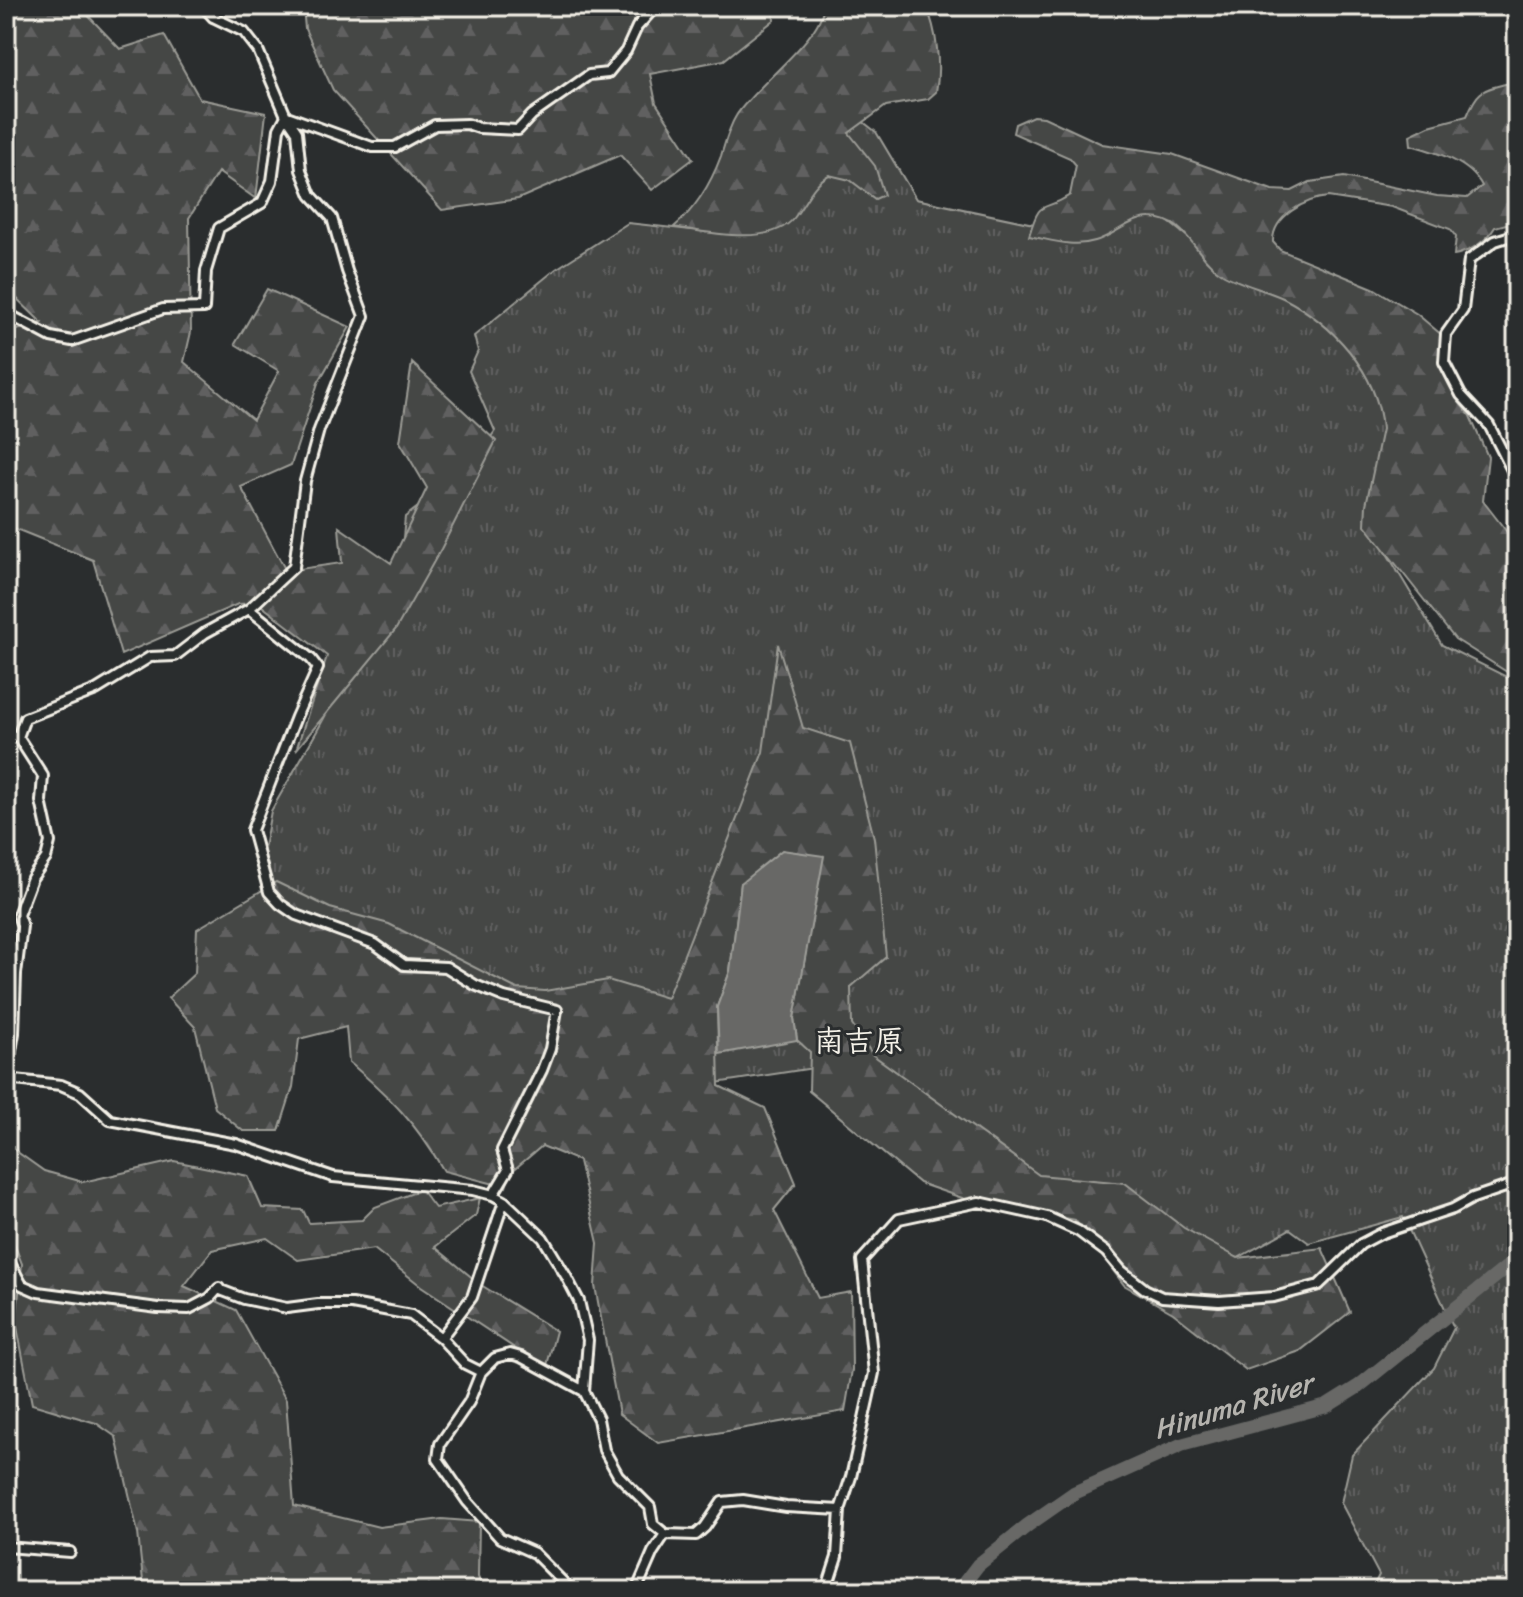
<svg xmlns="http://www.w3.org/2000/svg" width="1523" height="1597" viewBox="0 0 1523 1597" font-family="Sriracha,'Klee One',sans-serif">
<defs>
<pattern id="grass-tufts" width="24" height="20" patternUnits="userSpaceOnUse" patternTransform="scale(2)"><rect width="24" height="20" fill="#444645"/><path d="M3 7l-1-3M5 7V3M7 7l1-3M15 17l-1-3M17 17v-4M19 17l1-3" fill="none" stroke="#606160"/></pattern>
<pattern id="forest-firs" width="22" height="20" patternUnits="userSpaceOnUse" patternTransform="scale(2)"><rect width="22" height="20" fill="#444645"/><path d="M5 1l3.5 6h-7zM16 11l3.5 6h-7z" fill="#606160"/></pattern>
</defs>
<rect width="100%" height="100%" fill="#2a2d2e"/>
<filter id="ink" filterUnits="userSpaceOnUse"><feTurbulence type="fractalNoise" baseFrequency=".0125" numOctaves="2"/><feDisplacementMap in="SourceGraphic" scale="16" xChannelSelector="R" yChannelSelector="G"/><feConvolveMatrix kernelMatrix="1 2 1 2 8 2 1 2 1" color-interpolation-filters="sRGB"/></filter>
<g filter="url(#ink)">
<path fill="url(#grass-tufts)" stroke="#9c9c96" stroke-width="2" d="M 857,117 L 876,132 L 916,199 L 1085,235 L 1139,215 L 1160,215 L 1237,276 L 1295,288 L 1363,341 L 1397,435 L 1365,517 L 1442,645 L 1517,682 L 1517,1591 L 1371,1591 L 1379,1575 L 1341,1503 L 1352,1455 L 1434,1368 L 1454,1328 L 1403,1217 L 1309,1243 L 1290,1229 L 1238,1258 L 1051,1185 L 820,1067 L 703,1085 L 557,1001 L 485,983 L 275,891 L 263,853 L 271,811 L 317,731 L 399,580 L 405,517 L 471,466 L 495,431 L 469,371 L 478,351 L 474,336 L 556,269 L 628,223 L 691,230 Z
M 1517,143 L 1517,197 L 1509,183 L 1514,146 Z"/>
<path fill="url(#forest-firs)" stroke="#9c9c96" stroke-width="2" d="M 6,6 L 79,6 L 120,49 L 164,35 L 200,99 L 266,113 L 256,199 L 218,172 L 189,218 L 191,332 L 184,362 L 253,420 L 279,371 L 235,344 L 267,289 L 350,327 L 318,383 L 291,465 L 241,487 L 286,571 L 342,563 L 339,527 L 391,563 L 427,488 L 400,442 L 412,363 L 496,441 L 441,549 L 396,629 L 296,750 L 327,656 L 258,603 L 238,604 L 121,655 L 93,560 L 6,525 L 6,333 L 42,323 L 6,288 Z
M 303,6 L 773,6 L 774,20 L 724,60 L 650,74 L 656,103 L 693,159 L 652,190 L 620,155 L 518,199 L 442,210 L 333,90 L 305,29 Z
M 823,6 L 926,6 C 937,30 941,66 936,92 L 928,99 L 886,106 L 849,133 L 875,166 L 884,195 L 875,199 L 850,180 L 829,175 C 812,184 806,203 794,218 C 771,247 705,232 674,227 C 695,209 711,183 721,156 C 725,143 729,127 736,116 C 752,88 824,37 823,6 Z
M 1509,83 L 1517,85 L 1517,143 L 1514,146 L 1509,183 L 1517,197 L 1517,227 L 1506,224 L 1495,227 C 1487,241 1470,252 1454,255 L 1456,237 L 1450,229 L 1392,207 L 1328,197 C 1305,199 1272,217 1273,242 L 1280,250 L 1373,288 L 1417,314 L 1443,336 L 1458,401 L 1470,416 L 1488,457 L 1483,501 L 1517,545 L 1517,682 L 1510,674 L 1455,639 L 1365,525 L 1366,505 L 1382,429 C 1378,372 1332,323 1283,298 C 1263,289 1239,284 1221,273 C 1194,256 1188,219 1151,218 C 1131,217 1114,236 1095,241 C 1073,248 1051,240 1029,236 C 1041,195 1042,214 1070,195 L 1076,165 L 1070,158 L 1013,133 L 1015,124 L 1033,116 L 1044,117 L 1102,144 L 1172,154 L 1272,190 L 1292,191 L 1310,182 L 1344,177 L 1437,196 L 1467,198 L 1482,186 C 1470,162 1436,152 1411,145 L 1410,135 L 1429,126 L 1467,116 C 1478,89 1482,90 1509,83 Z
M 778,644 L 803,728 L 850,743 L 874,838 L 886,957 L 851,987 L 852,1025 L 873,1055 L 1039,1175 L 1125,1183 L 1184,1228 L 1238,1258 L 1322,1248 L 1350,1312 L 1300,1351 L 1246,1370 L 1173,1313 L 1124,1285 L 1075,1220 L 965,1199 L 919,1183 L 809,1091 L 810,1052 L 797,1040 L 794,1018 L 823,856 L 741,883 L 730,971 L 717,1007 L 719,1086 L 765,1108 L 796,1183 L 774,1210 L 818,1298 L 851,1292 L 852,1370 L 845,1411 L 658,1443 L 619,1414 L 595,1286 L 598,1243 L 579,1161 L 542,1146 L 511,1172 L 506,1187 L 444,1171 C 416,1123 391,1098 349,1062 L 346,1027 L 299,1039 L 293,1087 L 279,1131 L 243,1131 L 215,1108 L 195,1027 L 168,998 L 195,973 L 197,929 L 276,882 L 330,908 L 389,924 L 517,989 L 545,991 L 608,980 L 667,998 L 763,752 Z
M 6,1144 L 44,1171 L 83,1182 L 174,1161 L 248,1176 L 262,1208 L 303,1210 L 309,1223 L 362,1220 L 375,1207 L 421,1190 L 435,1208 L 480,1198 L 476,1215 L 435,1247 L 481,1285 L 556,1331 L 546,1369 L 421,1286 L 374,1249 L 298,1260 L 267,1238 L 212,1250 L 184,1286 L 236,1310 L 286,1400 L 294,1506 L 379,1527 L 442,1519 L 479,1522 L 478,1577 L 484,1591 L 144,1591 L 138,1533 L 116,1437 L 96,1423 L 32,1404 L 16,1322 L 22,1264 L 6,1223 Z"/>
<path fill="#676866" stroke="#9f9f9a" stroke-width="2" d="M 782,850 L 824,856 L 794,1018 L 797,1040 L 719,1054 L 717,1007 L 730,971 L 741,883 Z"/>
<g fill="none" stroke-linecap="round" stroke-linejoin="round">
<path stroke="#676866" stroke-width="14" d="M 958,1591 L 978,1565 L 1028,1525 L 1074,1493 L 1181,1445 L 1327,1406 L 1359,1386 L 1517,1259"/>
<defs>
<path id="minor" d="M 213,17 L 219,6
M 287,116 L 372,147 L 395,147 L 435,125 L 467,124 L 479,128 L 518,130 L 532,115 L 589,75 L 608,73 L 626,51 L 637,27 L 656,6
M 1517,234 L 1495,241 L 1469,260 L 1463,310 L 1446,334 L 1444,362 L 1461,395 L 1489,425 L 1517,480
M 6,313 L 51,337 L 72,341 L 163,309 L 204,308 L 206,271 L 219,228 L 262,203 L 272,181 L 279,129 L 286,116
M 249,609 L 311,659 L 318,668 L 296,717 L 252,830 L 269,892 L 280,904 L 296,915 L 375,944 L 404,965 L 446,967 L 475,985 L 504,997 L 557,1010 L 550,1049 L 542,1070 L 502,1150 L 508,1170 L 493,1195
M 6,734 L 18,737 L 43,776 L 41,801 L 50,842 L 46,858 L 32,878 L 18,915 L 22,926 L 16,974 L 14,1033 L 6,1080
M 18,737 L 25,718 L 96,690 L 150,657 L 175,656 L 205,633 L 249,609 L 294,567 L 305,481 L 319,430 L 364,316 L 347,271 L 332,218 L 311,195 L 301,170 L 297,132 L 286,116 L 258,50 L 244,32 L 213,17 L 203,6
M 6,1079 L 61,1085 L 80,1093 L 110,1120 L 236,1144 L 333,1177 L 473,1190 L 493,1195 L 504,1201 L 543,1238 L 566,1276 L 579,1301 L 588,1340 L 584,1391 L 598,1419 L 604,1450 L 618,1475 L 650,1507 L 653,1524 L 665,1534
M 6,1256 L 22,1285 L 38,1292 L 158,1308 L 189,1309 L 210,1298 L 219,1288
M 218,1289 L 244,1299 L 287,1308 L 318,1304 L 352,1304 L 411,1315 L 441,1338 L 465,1364 L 481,1372
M 441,1338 L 472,1297 L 504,1201
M 6,1547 L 70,1552
M 572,1591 L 534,1553 L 500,1538 L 467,1501 L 438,1459 L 440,1444 L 469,1402 L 481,1372 L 495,1358 L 510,1354 L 521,1357 L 584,1391
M 636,1591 L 653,1552 L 665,1534 L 696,1535 L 705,1527 L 722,1502 L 743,1500 L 786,1507 L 840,1510 L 851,1477 L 874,1373 L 862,1260 L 899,1219 L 979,1202 L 1047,1217 L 1078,1231 L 1106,1252 L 1122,1271 L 1145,1289 L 1162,1297 L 1219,1301 L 1274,1297 L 1319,1285 L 1361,1244 L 1382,1233 L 1453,1209 L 1473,1198 L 1517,1183
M 826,1591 L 837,1557 L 840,1510"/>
</defs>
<use href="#minor" stroke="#f4f1e8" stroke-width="14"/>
<use href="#minor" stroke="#2a2d2e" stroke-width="8"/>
</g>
</g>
<g text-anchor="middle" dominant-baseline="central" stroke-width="6" stroke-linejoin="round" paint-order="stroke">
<g font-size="28" font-style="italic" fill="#b5b3ae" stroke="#2a2d2e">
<text transform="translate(1233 1406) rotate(-17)">Hinuma River</text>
</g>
<g font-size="30" font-weight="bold" fill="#f4f1e8" stroke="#2a2d2e">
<text x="859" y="1041">南吉原</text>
</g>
</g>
<rect width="1523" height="1597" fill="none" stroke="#2a2d2e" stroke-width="32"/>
<rect x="16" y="16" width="1491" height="1565" fill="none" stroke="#f4f1e8" stroke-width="3" filter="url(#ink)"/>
</svg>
